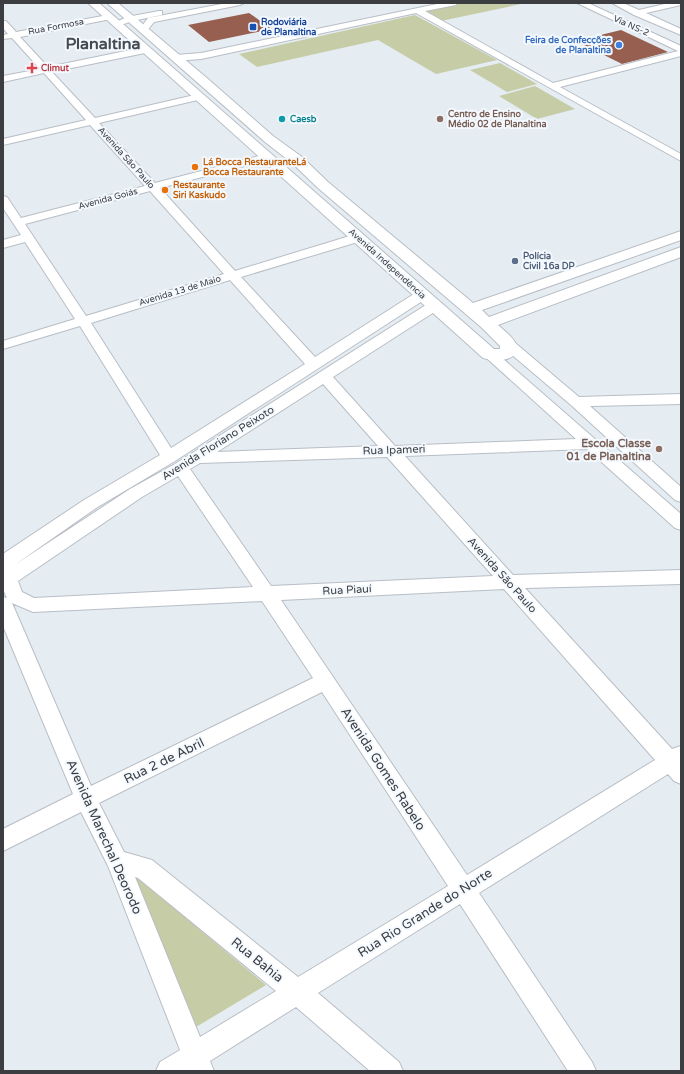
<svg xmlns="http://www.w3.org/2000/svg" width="684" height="1074" viewBox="0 0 684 1074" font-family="'Varela Round',sans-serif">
<rect width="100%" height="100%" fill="#e5ecf2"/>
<path fill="#c6cda6" d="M 462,3 L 526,3 L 441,21 L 423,12 Z
M 415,15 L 497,60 L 436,74 L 378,40 L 257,67 L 239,54 Z
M 500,63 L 537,84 L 507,92 L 470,70 Z
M 535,86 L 575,109 L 537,119 L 499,96 Z
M 138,878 L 266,985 L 191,1030 L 127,880 Z"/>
<path fill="#975f50" d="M 249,13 L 272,29 L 209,42 L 188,25 Z
M 621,30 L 668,52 L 622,64 L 576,41 Z"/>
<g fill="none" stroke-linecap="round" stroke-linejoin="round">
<defs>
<path id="minor" d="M 227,3 L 244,3 L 240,5 L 154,22 L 146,32 L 143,33 L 139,30 L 148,18 Z
M 442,3 L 457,3 L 456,5 L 425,11 L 553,83 L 678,51 L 577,3 L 588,3 L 681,46 L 681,56 L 560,87 L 681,154 L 681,161 L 416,13 L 201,59 L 176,61 L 172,58 L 176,55 L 201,53 Z
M 612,3 L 623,3 L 639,10 L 669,3 L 681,3 L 681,5 L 646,13 L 681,29 L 681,35 L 634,15 Z
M 159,11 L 162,11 L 162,15 L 132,21 L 116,27 L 112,24 L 127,17 Z
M 108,15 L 112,17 L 111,19 L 20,37 L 48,67 L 145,47 L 148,48 L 149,50 L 148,52 L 145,53 L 52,72 L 95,118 L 199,94 L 202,95 L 204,97 L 202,99 L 99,123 L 155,183 L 267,154 L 271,155 L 272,157 L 271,159 L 160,188 L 235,271 L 353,235 L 361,235 L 363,238 L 361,241 L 241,277 L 315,357 L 417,292 L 427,292 L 428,295 L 427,298 L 175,461 L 96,508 L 13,566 L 130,489 L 175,464 L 429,303 L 439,303 L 441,306 L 439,309 L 333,377 L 395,446 L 576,439 L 482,354 L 484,351 L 489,350 L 494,351 L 681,514 L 681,530 L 675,528 L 587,449 L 405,456 L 513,575 L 681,570 L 681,584 L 525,588 L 672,749 L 681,746 L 681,784 L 674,781 L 668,774 L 479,893 L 592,1062 L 596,1071 L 568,1071 L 460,904 L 318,993 L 399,1062 L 403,1071 L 370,1071 L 296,1007 L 210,1061 L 214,1071 L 156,1071 L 160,1062 L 180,1050 L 108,866 L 81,812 L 3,851 L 3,829 L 73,794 L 3,626 L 3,597 L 7,598 L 3,589 L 3,554 L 84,500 L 160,455 L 80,326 L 3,349 L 3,341 L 75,319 L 25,242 L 3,248 L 3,240 L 21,235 L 3,208 L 3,196 L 7,197 L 21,218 L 145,186 L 90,125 L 3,145 L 3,139 L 86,120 L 44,73 L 3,82 L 3,76 L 40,69 L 12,38 L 3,39 L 3,35 L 8,34 L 3,28 L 3,21 L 6,21 L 16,32 ZM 150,191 L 224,274 L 86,316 L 25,224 ZM 230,280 L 305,364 L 171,448 L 91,323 ZM 323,384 L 378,446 L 217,452 ZM 387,457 L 493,576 L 271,586 L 190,469 L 200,463 ZM 178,476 L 253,587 L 34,598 L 22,592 L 18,581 L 142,497 ZM 504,589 L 655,760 L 467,875 L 281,600 ZM 262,601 L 313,678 L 91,786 L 12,603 L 33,612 ZM 322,692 L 448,886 L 298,977 L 152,860 L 124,852 L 99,803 ZM 135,877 L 138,878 L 276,991 L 200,1037 Z
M 509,341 L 514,342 L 579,397 L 681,394 L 681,404 L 590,406 L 681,487 L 681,502 L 675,500 L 571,405 L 504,348 L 502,345 L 504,342 Z"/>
<path id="major" d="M 88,3 L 99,3 L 494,349 L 500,349 L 500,346 L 481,327 L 318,188 L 292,163 L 265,142 L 107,3 L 118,3 L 208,79 L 273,136 L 302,157 L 328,182 L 473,303 L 681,231 L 681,240 L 482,310 L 489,317 L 681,247 L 681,257 L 498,325 C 506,332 517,340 518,351 C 509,363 496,361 483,358 Z"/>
</defs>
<use href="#minor" stroke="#b8bec5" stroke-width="2"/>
<use href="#major" stroke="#b8bec5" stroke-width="2"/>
<use href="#minor" fill="#fff" fill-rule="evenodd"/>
<use href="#major" fill="#fff" fill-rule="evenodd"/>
</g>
<rect fill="#1a4fb4" stroke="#f3f9fe" stroke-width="1.5" x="249" y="23" width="8" height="8" rx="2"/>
<circle fill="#3f7fe0" stroke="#f3f9fe" stroke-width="1.5" cx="619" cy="45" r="4"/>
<path fill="#e0444e" stroke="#f3f9fe" stroke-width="1.5" d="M30 62h4v4h4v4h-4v4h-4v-4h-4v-4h4z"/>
<circle fill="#0f9aa8" stroke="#f3f9fe" stroke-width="1.5" cx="282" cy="119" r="4"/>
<g fill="#8d6e63" stroke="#f3f9fe" stroke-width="1.5">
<circle cx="440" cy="119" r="4"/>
<circle cx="659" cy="449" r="4"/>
</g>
<g fill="#e8710a" stroke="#f3f9fe" stroke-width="1.5">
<circle cx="195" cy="167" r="4"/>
<circle cx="165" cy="190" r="4"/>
</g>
<circle fill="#5c6f8a" stroke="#f3f9fe" stroke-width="1.5" cx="515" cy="261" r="4"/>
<g text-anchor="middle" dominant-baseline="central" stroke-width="4" stroke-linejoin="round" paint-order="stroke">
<g font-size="9" font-weight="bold" fill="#164399" stroke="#f3f9fe" text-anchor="start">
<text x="261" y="22">Rodoviária<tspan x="261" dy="10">de Planaltina</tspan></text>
</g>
<g font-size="9" fill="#3b3d40" stroke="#f3f9fe">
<text transform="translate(631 26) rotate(24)">Via NS-2</text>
<text transform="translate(56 27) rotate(-11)">Rua Formosa</text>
<text transform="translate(126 158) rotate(48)">Avenida São Paulo</text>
<text transform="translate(108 199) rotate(-15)">Avenida Goiás</text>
<text transform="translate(387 264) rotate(42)">Avenida Independência</text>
<text transform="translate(180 291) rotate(-17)">Avenida 13 de Maio</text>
</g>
<g font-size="9" font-weight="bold" fill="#366cbe" stroke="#f3f9fe" text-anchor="end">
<text x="611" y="40">Feira de Confecções<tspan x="611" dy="10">de Planaltina</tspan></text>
</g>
<g font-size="9" font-weight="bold" fill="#be3a42" stroke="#f3f9fe" text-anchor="start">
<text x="41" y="68">Climut</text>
</g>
<g font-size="9" font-weight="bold" fill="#785e54" stroke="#f3f9fe" text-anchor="start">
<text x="448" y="114">Centro de Ensino<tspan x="448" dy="10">Médio 02 de Planaltina</tspan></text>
</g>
<g font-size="9" font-weight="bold" fill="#0d838f" stroke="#f3f9fe" text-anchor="start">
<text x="290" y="119">Caesb</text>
</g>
<g font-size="9" font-weight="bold" fill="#c56008" stroke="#f3f9fe" text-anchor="start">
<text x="203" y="162">Lá Bocca RestauranteLá<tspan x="203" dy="10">Bocca Restaurante</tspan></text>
<text x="173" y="185">Restaurante<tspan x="173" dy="10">Siri Kaskudo</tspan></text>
</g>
<g font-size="9" font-weight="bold" fill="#4e5e75" stroke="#f3f9fe" text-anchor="start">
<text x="523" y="256">Polícia<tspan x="523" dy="10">Civil 16a DP</tspan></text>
</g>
<g font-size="11" fill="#3b3d40" stroke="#f3f9fe">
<text transform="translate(218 443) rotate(-32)">Avenida Floriano Peixoto</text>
<text transform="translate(394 450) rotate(-2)">Rua Ipameri</text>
<text transform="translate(502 575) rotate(48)">Avenida São Paulo</text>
<text transform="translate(347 590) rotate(-3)">Rua Piauí</text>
</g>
<g font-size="11" font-weight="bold" fill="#785e54" stroke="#f3f9fe" text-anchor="end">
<text x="651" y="443">Escola Classe<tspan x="651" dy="13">01 de Planaltina</tspan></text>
</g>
<g font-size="13" fill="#3b3d40" stroke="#f3f9fe">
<text transform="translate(164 761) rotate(-26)">Rua 2 de Abril</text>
<text transform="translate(383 769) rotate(57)">Avenida Gomes Rabelo</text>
<text transform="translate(104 837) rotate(66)">Avenida Marechal Deorodo</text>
<text transform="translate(425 913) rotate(-32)">Rua Rio Grande do Norte</text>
<text transform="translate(257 960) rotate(39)">Rua Bahia</text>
</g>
<g font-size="16" font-weight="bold" fill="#454b50" stroke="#f3f9fe">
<text x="103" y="44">Planaltina</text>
</g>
</g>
<rect width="684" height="1074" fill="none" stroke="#3b3d40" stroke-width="8"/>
</svg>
